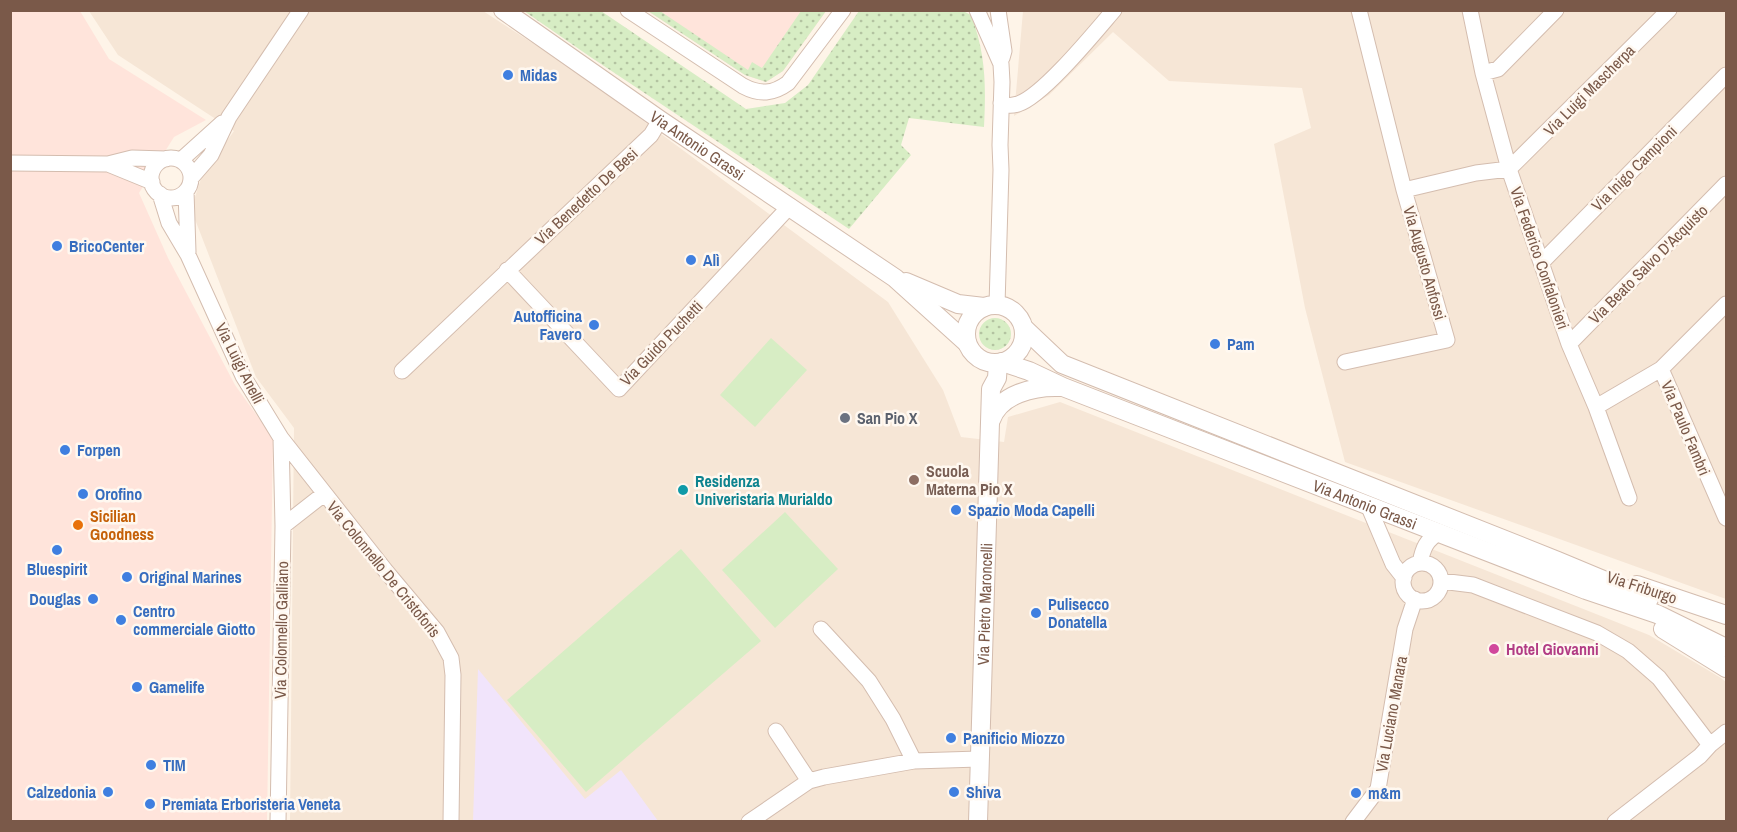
<svg xmlns="http://www.w3.org/2000/svg" width="1737" height="832" viewBox="0 0 1737 832" font-family="'Archivo Narrow',sans-serif">
<defs>
<pattern id="green-dots" width="8" height="8" patternUnits="userSpaceOnUse" patternTransform="scale(1.5)"><rect width="8" height="8" fill="#d7edc4"/><path d="M2 2h.1M6 6h.1" fill="none" stroke="#b3c3a1" stroke-width="1.8" stroke-linecap="round"/></pattern>
</defs>
<rect width="100%" height="100%" fill="#fef4e8"/>
<path fill="#f6e6d6" d="M 89,11 L 483,11 L 576,71 L 888,302 L 943,390 L 961,437 L 1004,442 L 1008,417 L 1060,402 L 1649,635 L 1721,678 L 1726,682 L 1726,821 L 290,821 L 294,428 L 256,377 L 191,209 L 202,176 L 234,131 L 118,55 Z
M 1023,11 L 1726,11 L 1726,599 L 1345,462 L 1305,308 L 1274,144 L 1311,128 L 1302,88 L 1169,81 L 1113,32 L 1049,95 L 1014,116 Z"/>
<path fill="#ffe4db" d="M 10,11 L 80,11 L 109,59 L 206,120 L 174,137 L 139,193 L 168,258 L 235,385 L 273,438 L 267,821 L 11,821 Z
M 648,11 L 826,11 L 783,71 L 766,82 L 745,75 Z"/>
<path fill="#f1e4fb" d="M 478,669 L 585,799 L 621,770 L 658,821 L 473,821 Z"/>
<path fill="url(#green-dots)" d="M 524,11 L 601,11 L 746,109 L 785,103 L 808,85 L 859,11 L 963,11 L 971,15 C 986,54 986,86 984,127 L 909,118 L 901,145 L 911,155 L 849,229 L 592,58 Z
M 648,11 L 660,11 L 748,70 L 752,62 L 762,68 L 801,11 L 826,11 L 783,71 L 766,82 L 745,75 Z
M979 334a16 16 0 1 1 32 0a16 16 0 1 1-32 0Z"/>
<path fill="#d7edc4" d="M 771,338 L 807,370 L 755,427 L 720,395 Z
M 785,512 L 838,569 L 775,628 L 722,570 Z
M 681,549 L 761,641 L 586,792 L 507,700 Z"/>
<g fill="none" stroke-linecap="round" stroke-linejoin="round">
<defs>
<path id="minor" d="M 628,10 L 743,86 C 760,95 773,94 788,83 L 843,10
M 977,10 L 1001,64 L 1002,82 L 1000,145 L 1001,170 L 997,305
M 998,10 L 1004,51 L 1002,58
M 1359,10 L 1404,190 L 1476,173 L 1509,169 L 1669,10
M 1470,10 L 1483,73 L 1509,169 L 1569,344 L 1596,407 L 1629,498
M 1483,73 L 1498,69 L 1556,10
M 1001,103 C 1007,106 1011,106 1018,104 C 1043,96 1095,32 1114,10
M151 178a20 20 0 1 1 40 0a20 20 0 1 1-40 0Z
M 181,160 L 222,123
M 10,163 L 108,164 L 132,158 L 166,159
M 108,164 L 152,182
M 191,178 L 211,155 L 229,117 L 301,10
M 186,191 L 188,252
M 160,194 L 169,223 L 188,255 L 243,376 L 281,438 L 385,570 L 437,632 L 451,658 L 453,675 L 451,822
M 1542,262 L 1726,75
M 507,270 L 619,389 L 790,206
M 1569,344 L 1726,184
M 1345,362 L 1447,340 L 1404,190
M 1661,369 L 1726,518
M 402,371 L 651,135 L 660,120
M 1596,407 L 1661,369 L 1726,304
M 1368,505 L 1393,564 L 1404,578
M 283,526 L 324,494
M 1420,563 C 1423,548 1426,540 1440,532
M1403 582a19 19 0 1 1 38 0a19 19 0 1 1-38 0Z
M 1441,581 L 1473,585 L 1597,633 L 1628,651 L 1659,678 L 1710,745 L 1700,756 L 1615,822
M 821,629 L 869,681 L 893,719 L 914,761
M 776,731 L 809,781
M 1710,745 L 1726,732
M 278,822 L 283,526 L 281,438
M 749,822 L 809,781 L 824,777 L 914,761 L 979,759
M 1353,822 L 1378,789 L 1405,629 L 1415,599"/>
<g id="tertiary">
<path id="s1" d="M 503,10 L 660,120 L 895,278 L 967,343"/>
<path d="M 906,282 L 958,304 L 984,307"/>
<circle cx="995" cy="334" r="29"/>
<path d="M 1024,328 L 1062,364 L 1558,561 L 1649,599"/>
<path id="s2" d="M 1002,362 L 1029,371 L 1063,387 L 1586,590 L 1657,614 L 1726,648"/>
<path d="M 991,420 C 1000,394 1034,386 1060,387"/>
<path d="M 1637,585 L 1726,615"/>
<path d="M 1663,629 L 1726,668"/>
<path id="s3" d="M 978,822 L 991,389 L 997,378 L 998,363"/>
</g>
</defs>
<use href="#minor" stroke="#d4bdaf" stroke-width="17"/>
<use href="#tertiary" stroke="#d4bdaf" stroke-width="20"/>
<use href="#minor" stroke="#fff" stroke-width="15"/>
<use href="#tertiary" stroke="#fff" stroke-width="18"/>
</g>
<g fill="#3f7fe0" stroke="#fff8f0" stroke-width="2">
<circle cx="508" cy="75" r="6"/>
<circle cx="57" cy="246" r="6"/>
<circle cx="691" cy="260" r="6"/>
<circle cx="594" cy="325" r="6"/>
<circle cx="1215" cy="344" r="6"/>
<circle cx="65" cy="450" r="6"/>
<circle cx="83" cy="494" r="6"/>
<circle cx="956" cy="510" r="6"/>
<circle cx="57" cy="550" r="6"/>
<circle cx="127" cy="577" r="6"/>
<circle cx="93" cy="599" r="6"/>
<circle cx="1036" cy="613" r="6"/>
<circle cx="121" cy="620" r="6"/>
<circle cx="137" cy="687" r="6"/>
<circle cx="951" cy="738" r="6"/>
<circle cx="151" cy="765" r="6"/>
<circle cx="108" cy="792" r="6"/>
<circle cx="954" cy="792" r="6"/>
<circle cx="1356" cy="793" r="6"/>
<circle cx="150" cy="804" r="6"/>
</g>
<circle fill="#6b7280" stroke="#fff8f0" stroke-width="2" cx="845" cy="418" r="6"/>
<circle fill="#8d6e63" stroke="#fff8f0" stroke-width="2" cx="914" cy="480" r="6"/>
<circle fill="#0f9aa8" stroke="#fff8f0" stroke-width="2" cx="683" cy="490" r="6"/>
<circle fill="#e8710a" stroke="#fff8f0" stroke-width="2" cx="78" cy="525" r="6"/>
<circle fill="#d1479c" stroke="#fff8f0" stroke-width="2" cx="1494" cy="649" r="6"/>
<g text-anchor="middle" dominant-baseline="central" stroke-width="5" stroke-linejoin="round" paint-order="stroke">
<g font-size="16" font-weight="bold" fill="#366cbe" stroke="#fff8f0" text-anchor="start">
<text x="520" y="75">Midas</text>
<text x="69" y="246">BricoCenter</text>
<text x="703" y="260">Alì</text>
<text x="582" y="316" text-anchor="end">Autofficina<tspan x="582" dy="18">Favero</tspan></text>
<text x="1227" y="344">Pam</text>
<text x="77" y="450">Forpen</text>
<text x="95" y="494">Orofino</text>
<text x="968" y="510">Spazio Moda Capelli</text>
<text x="57" y="569" text-anchor="middle">Bluespirit</text>
<text x="139" y="577">Original Marines</text>
<text x="81" y="599" text-anchor="end">Douglas</text>
<text x="1048" y="604">Pulisecco<tspan x="1048" dy="18">Donatella</tspan></text>
<text x="133" y="611">Centro<tspan x="133" dy="18">commerciale Giotto</tspan></text>
<text x="149" y="687">Gamelife</text>
<text x="963" y="738">Panificio Miozzo</text>
<text x="163" y="765">TIM</text>
<text x="96" y="792" text-anchor="end">Calzedonia</text>
<text x="966" y="792">Shiva</text>
<text x="1368" y="793">m&amp;m</text>
<text x="162" y="804">Premiata Erboristeria Veneta</text>
</g>
<g font-size="16" fill="#7a5949" stroke="#fff8f0">
<text transform="translate(1589 90) rotate(-45)">Via Luigi Mascherpa</text>
<text stroke="none"><textPath href="#s1" startOffset="237">Via Antonio Grassi</textPath></text>
<text transform="translate(1634 168) rotate(-45)">Via Inigo Campioni</text>
<text transform="translate(586 196) rotate(-43)">Via Benedetto De Besi</text>
<text transform="translate(1540 258) rotate(71)">Via Federico Confalonieri</text>
<text transform="translate(1425 263) rotate(74)">Via Augusto Anfossi</text>
<text transform="translate(1648 264) rotate(-45)">Via Beato Salvo D'Acquisto</text>
<text transform="translate(661 343) rotate(-46)">Via Guido Puchetti</text>
<text transform="translate(240 363) rotate(63)">Via Luigi Anelli</text>
<text transform="translate(1686 428) rotate(67)">Via Paulo Fambri</text>
<text stroke="none"><textPath href="#s2" startOffset="390">Via Antonio Grassi</textPath></text>
<text transform="translate(384 569) rotate(51)">Via Colonnello De Cristoforis</text>
<text transform="translate(1642 587) rotate(18)">Via Friburgo</text>
<text stroke="none"><textPath href="#s3" startOffset="218">Via Pietro Maroncelli</textPath></text>
<text transform="translate(281 630) rotate(-89)">Via Colonnello Galliano</text>
<text transform="translate(1391 714) rotate(-80)">Via Luciano Manara</text>
</g>
<g font-size="16" font-weight="bold" fill="#5b616d" stroke="#fff8f0" text-anchor="start">
<text x="857" y="418">San Pio X</text>
</g>
<g font-size="16" font-weight="bold" fill="#785e54" stroke="#fff8f0" text-anchor="start">
<text x="926" y="471">Scuola<tspan x="926" dy="18">Materna Pio X</tspan></text>
</g>
<g font-size="16" font-weight="bold" fill="#0d838f" stroke="#fff8f0" text-anchor="start">
<text x="695" y="481">Residenza<tspan x="695" dy="18">Univeristaria Murialdo</tspan></text>
</g>
<g font-size="16" font-weight="bold" fill="#c56008" stroke="#fff8f0" text-anchor="start">
<text x="90" y="516">Sicilian<tspan x="90" dy="18">Goodness</tspan></text>
</g>
<g font-size="16" font-weight="bold" fill="#b23c85" stroke="#fff8f0" text-anchor="start">
<text x="1506" y="649">Hotel Giovanni</text>
</g>
</g>
<rect width="1737" height="832" fill="none" stroke="#7a5949" stroke-width="24"/>
</svg>
